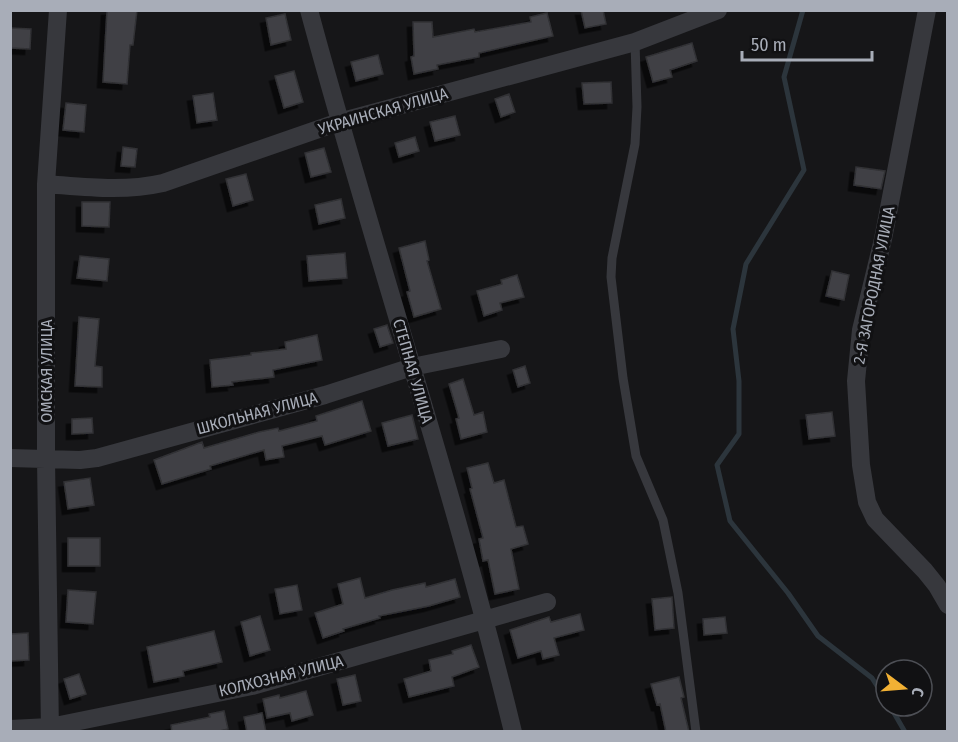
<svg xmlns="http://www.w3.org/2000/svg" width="958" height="742" viewBox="0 0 958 742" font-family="'Fira Sans Condensed',sans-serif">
<defs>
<filter id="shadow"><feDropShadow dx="-5.5" dy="5.5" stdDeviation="0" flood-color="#0009"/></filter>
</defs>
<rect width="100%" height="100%" fill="#161618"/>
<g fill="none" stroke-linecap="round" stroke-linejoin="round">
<path stroke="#2c353c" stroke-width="5" d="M 803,10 L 784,77 L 804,170 L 746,264 L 733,329 L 739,381 L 739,434 L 717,465 L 730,521 L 788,593 L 818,636 L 872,678 L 886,700
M 890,706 L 905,732"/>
</g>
<path fill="#404145" stroke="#303034" stroke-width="1.5" filter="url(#shadow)" d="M 107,10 L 137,10 L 133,45 L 130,45 L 127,84 L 103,82 Z
M 581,10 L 603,10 L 606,24 L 585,28 Z
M 547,13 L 553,36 L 479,53 L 479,57 L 437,65 L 438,69 L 414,74 L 411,57 L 414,56 L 413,22 L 432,22 L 433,37 L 474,29 L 475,32 L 531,22 L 530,17 Z
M 285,14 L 291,40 L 271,45 L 266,18 Z
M 10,28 L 31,29 L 30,49 L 10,48 Z
M 692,43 L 697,61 L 670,70 L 672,77 L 653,82 L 646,57 Z
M 378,55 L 383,74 L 356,81 L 351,62 Z
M 294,71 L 303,102 L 284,108 L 275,76 Z
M 611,82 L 612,103 L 584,104 L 582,83 Z
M 213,93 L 217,120 L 197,123 L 193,96 Z
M 509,94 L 515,112 L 501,117 L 495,99 Z
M 66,103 L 86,105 L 84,132 L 63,130 Z
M 455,116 L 460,135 L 435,141 L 430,122 Z
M 415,137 L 419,151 L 399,157 L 395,143 Z
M 123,147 L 137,149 L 135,167 L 121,166 Z
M 324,148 L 331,172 L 311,177 L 305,153 Z
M 856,167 L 885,171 L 881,189 L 854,185 Z
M 246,174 L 253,200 L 233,206 L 226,179 Z
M 341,199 L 345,218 L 319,224 L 315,205 Z
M 82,202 L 110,202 L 109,227 L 82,226 Z
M 425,241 L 429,260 L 427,261 L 441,309 L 414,317 L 407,292 L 410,291 L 399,248 Z
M 345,253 L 347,278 L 309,281 L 307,256 Z
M 80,256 L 109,259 L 107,281 L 77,278 Z
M 832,271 L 849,275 L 844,300 L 826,296 Z
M 517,275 L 524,297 L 500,303 L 502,310 L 484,316 L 477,291 L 502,284 L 501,280 Z
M 79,317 L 99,319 L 95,366 L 102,367 L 102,387 L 75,386 Z
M 387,325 L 393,343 L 380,347 L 374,329 Z
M 317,335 L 322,360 L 273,370 L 274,377 L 232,382 L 233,385 L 212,387 L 210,360 L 251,355 L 251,353 L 286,349 L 285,342 Z
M 525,366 L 530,383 L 518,387 L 513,370 Z
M 463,379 L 474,415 L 483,412 L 487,432 L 461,439 L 456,419 L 459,418 L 449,384 Z
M 362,401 L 371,431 L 325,445 L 322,436 L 282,446 L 284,457 L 266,460 L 264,450 L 210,466 L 211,469 L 162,484 L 154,460 L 202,442 L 204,448 L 259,432 L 278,428 L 279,431 L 317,421 L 316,416 Z
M 832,412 L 835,436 L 809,439 L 806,415 Z
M 412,415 L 418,439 L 388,446 L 382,423 Z
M 92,418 L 93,433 L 72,434 L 72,419 Z
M 488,463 L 494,483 L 504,480 L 516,527 L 523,526 L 528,544 L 511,549 L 519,589 L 495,594 L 488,560 L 483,561 L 479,539 L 483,538 L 470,489 L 472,488 L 467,468 Z
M 90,478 L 94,505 L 68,509 L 64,482 Z
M 68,538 L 100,538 L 100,566 L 68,566 Z
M 360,578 L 365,598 L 392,590 L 425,583 L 426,587 L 455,579 L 460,597 L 429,606 L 379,616 L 380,618 L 343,629 L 344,631 L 323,638 L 315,613 L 343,604 L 338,584 Z
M 297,585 L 302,610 L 280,614 L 275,589 Z
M 68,590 L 96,592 L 93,624 L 66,622 Z
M 672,597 L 674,628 L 655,630 L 652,599 Z
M 580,614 L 584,630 L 554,638 L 559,655 L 543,659 L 541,651 L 518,658 L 510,630 L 549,617 L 551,622 Z
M 260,616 L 270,650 L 250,656 L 241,622 Z
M 725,617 L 727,633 L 704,635 L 703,619 Z
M 214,631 L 222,662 L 183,671 L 184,676 L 154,682 L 147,647 Z
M 28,633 L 29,660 L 10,661 L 10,634 Z
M 471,645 L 479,667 L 452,677 L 454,686 L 409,697 L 404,679 L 431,671 L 429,660 L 453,654 L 452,651 Z
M 79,674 L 86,694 L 70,699 L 64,679 Z
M 355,675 L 361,701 L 343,705 L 337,679 Z
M 679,677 L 684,697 L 681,698 L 689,732 L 666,732 L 660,704 L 657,705 L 651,684 Z
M 306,691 L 313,715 L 292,721 L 290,713 L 267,718 L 263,699 L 279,695 L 280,698 Z
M 224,711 L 228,729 L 215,732 L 172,732 L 171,725 L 210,717 L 209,714 Z
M 262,713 L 266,732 L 247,732 L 244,717 Z"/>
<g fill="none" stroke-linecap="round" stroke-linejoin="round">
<path stroke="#37383d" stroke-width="9" d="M 635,42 L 637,107 L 635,144 L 612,258 L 611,277 L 623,378 L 636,456 L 663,520 L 678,593 L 696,732"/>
<path stroke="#37383d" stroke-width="18" d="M 309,10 C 374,252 454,489 513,732
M 927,10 L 883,239 L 861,330 L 856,381 L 861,465 L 867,502 L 875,519 L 925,571 L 937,586 L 948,605
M 46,184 C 86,187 123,192 163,183 L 339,122 L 635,42 L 718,10
M 10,458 L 80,460 L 97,458 L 325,395 L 412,367 L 501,349
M 10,729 L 50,727 L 252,686 L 547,602
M 50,732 L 46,459 L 46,184 L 58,10"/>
</g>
<g text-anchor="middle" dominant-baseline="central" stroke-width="6" stroke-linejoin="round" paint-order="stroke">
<g font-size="16" fill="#a8adb8" stroke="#111113">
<text transform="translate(383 111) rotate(-16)">УКРАИНСКАЯ УЛИЦА</text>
<text transform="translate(874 285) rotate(-79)">2-Я ЗАГОРОДНАЯ УЛИЦА</text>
<text transform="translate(46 371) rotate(-90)">ОМСКАЯ УЛИЦА</text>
<text transform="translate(413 371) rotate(74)">СТЕПНАЯ УЛИЦА</text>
<text transform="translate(257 413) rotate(-15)">ШКОЛЬНАЯ УЛИЦА</text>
<text transform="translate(281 676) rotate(-14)">КОЛХОЗНАЯ УЛИЦА</text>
</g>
</g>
<rect width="958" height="742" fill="none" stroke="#a8adb8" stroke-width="24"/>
<g transform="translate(904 688) rotate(106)"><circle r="28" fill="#111113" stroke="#4d4f55" stroke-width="1.5"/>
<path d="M0-4.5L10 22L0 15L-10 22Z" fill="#f2b134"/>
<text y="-9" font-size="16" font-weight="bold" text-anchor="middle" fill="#a8adb8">С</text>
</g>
<path d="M742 51v9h130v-9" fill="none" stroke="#a8adb8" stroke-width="3"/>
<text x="751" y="51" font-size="18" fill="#a8adb8" stroke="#111113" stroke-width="4.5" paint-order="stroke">50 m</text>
</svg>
